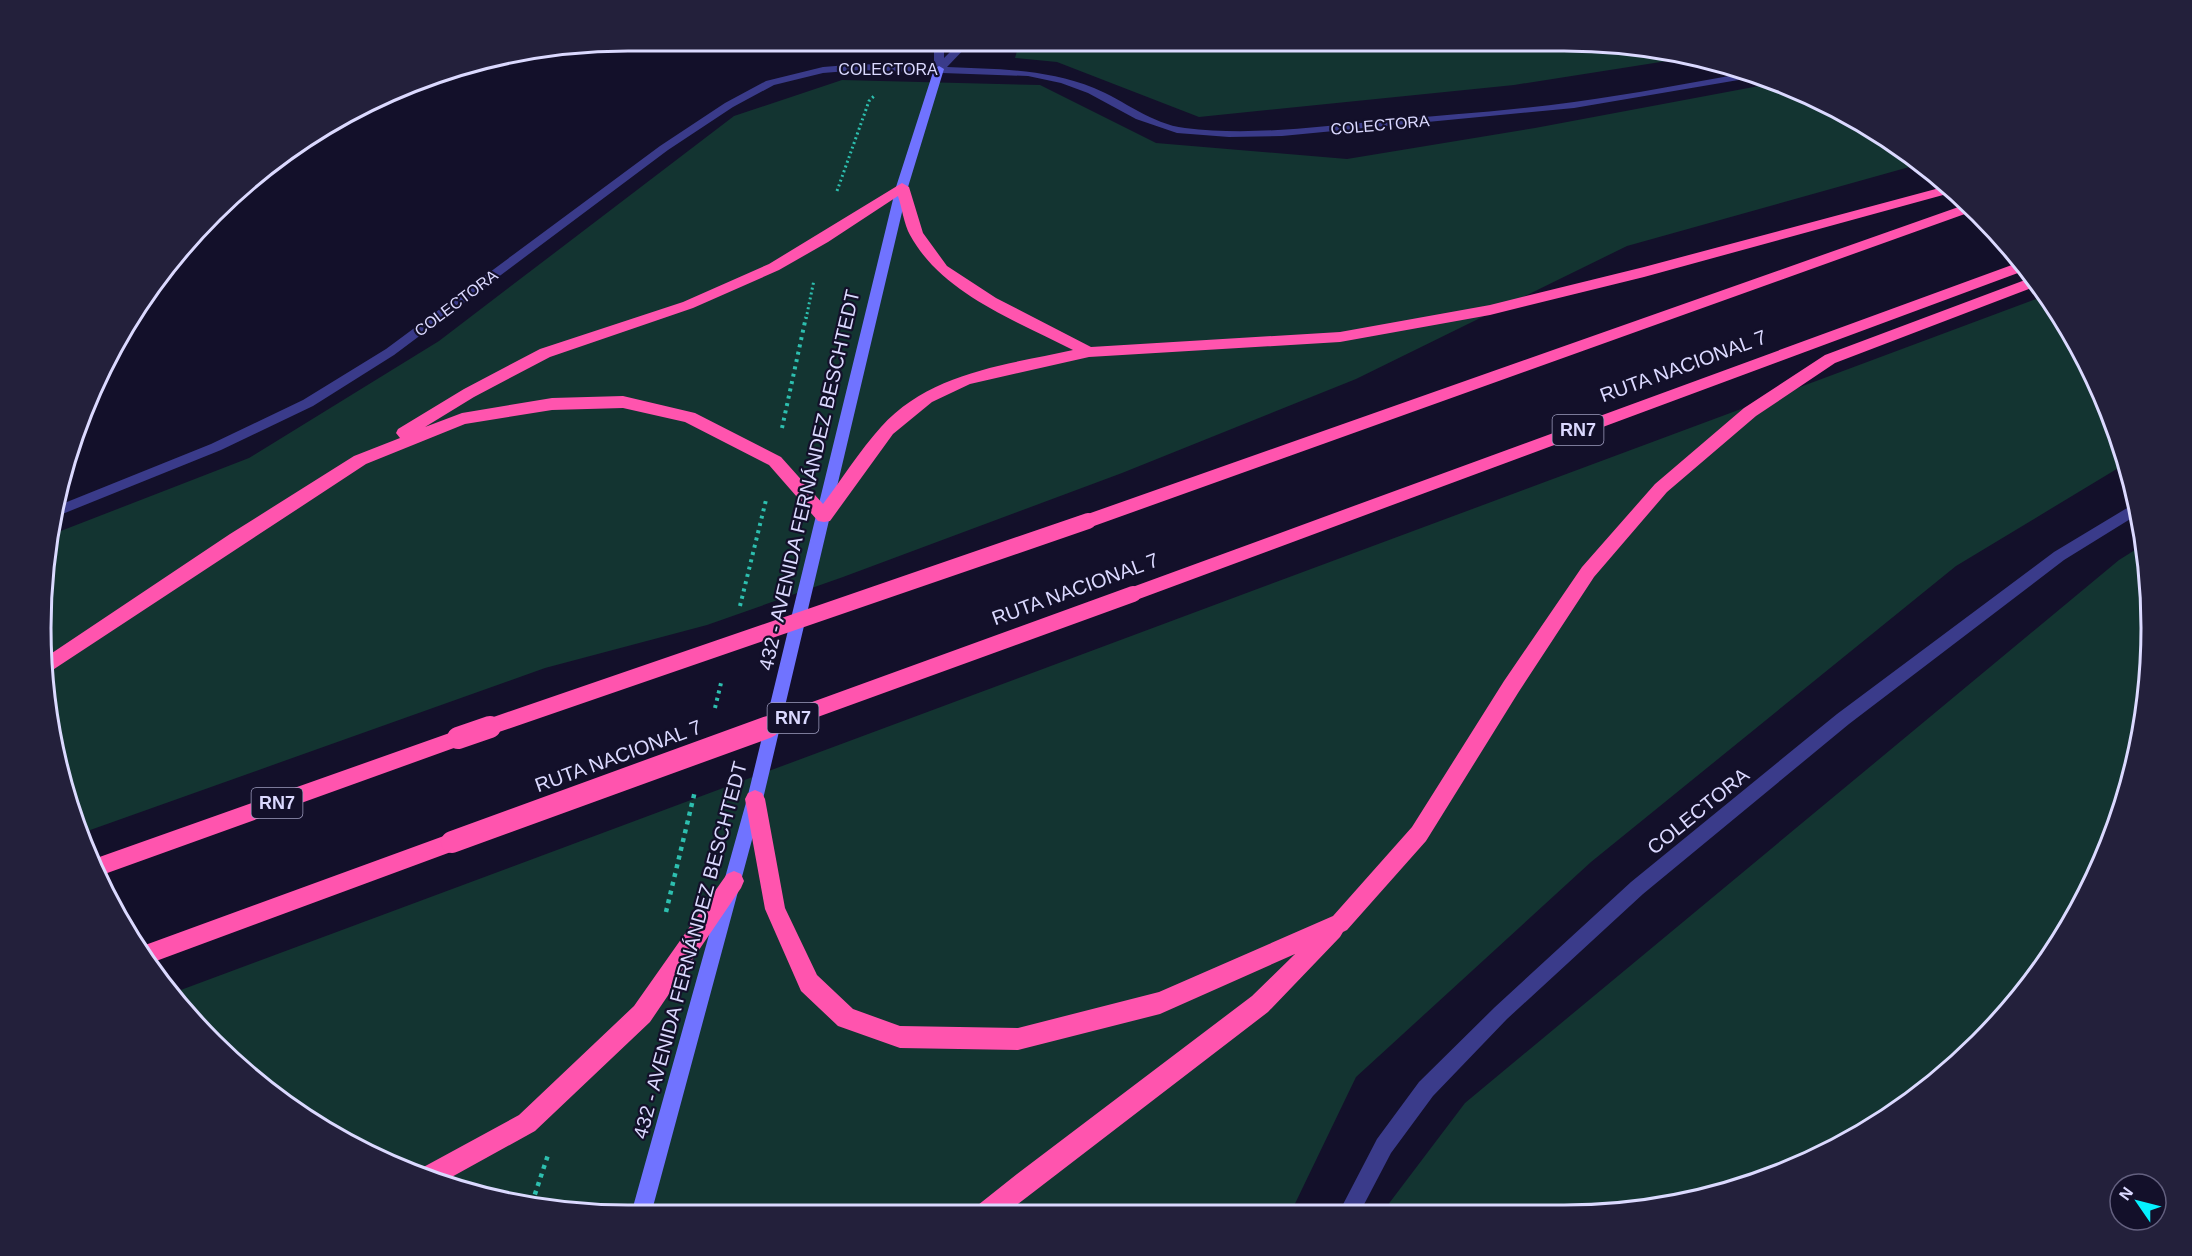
<svg xmlns="http://www.w3.org/2000/svg" width="2192" height="1256" viewBox="0 0 2192 1256" font-family="Arial,sans-serif">
<rect width="100%" height="100%" fill="#13102a"/>
<path fill="#133431" d="M 1603,42 L 1686,58 L 1514,85 L 1199,117 L 1057,62 L 1015,58 L 1019,44 Z
M 842,80 L 1040,85 L 1156,143 L 1347,159 L 1535,128 L 1775,83 L 1890,139 L 1920,164 L 1627,246 L 1356,379 L 1122,473 L 843,577 L 707,625 L 545,668 L 79,834 L 72,817 L 52,742 L 41,628 L 53,534 L 249,458 L 439,341 L 734,116 Z
M 2047,295 L 2107,403 L 2125,464 L 1956,566 L 1591,862 L 1356,1077 L 1290,1214 L 589,1214 L 439,1184 L 302,1117 L 240,1069 L 170,994 Z
M 2143,545 L 2151,628 L 2140,742 L 2107,852 L 2053,954 L 1979,1044 L 1858,1137 L 1753,1184 L 1603,1214 L 1381,1214 L 1465,1103 L 2119,560 Z"/>
<g fill="none" stroke-linecap="round" stroke-linejoin="round">
<path stroke="#2dbfaf" stroke-width="3" stroke-dasharray="2 3" stroke-linecap="butt" d="M 837,191 L 869,101 L 874,96
M 806,319 L 814,280"/>
<path stroke="#2dbfaf" stroke-width="4" stroke-dasharray="3 4.5" stroke-linecap="butt" d="M 782,428 L 806,317
M 740,606 L 766,500
M 715,708 L 721,683"/>
<path stroke="#2dbfaf" stroke-width="4.5" stroke-dasharray="4 5" stroke-linecap="butt" d="M 666,912 L 695,791
M 532,1203 L 549,1152"/>
<path fill="#3a3b8a" fill-rule="evenodd" d="M 934,44 L 944,44 L 944,58 L 958,44 L 969,44 L 947,67 C 997,69 1046,69 1094,88 C 1124,100 1151,124 1185,128 C 1250,136 1315,127 1380,121 C 1444,115 1509,111 1574,102 C 1634,94 1693,82 1753,72 L 1762,76 L 1574,108 L 1282,136 L 1229,137 L 1177,133 L 1136,119 L 1088,93 L 1061,83 L 1028,76 L 860,70 L 823,73 L 774,85 L 733,107 L 668,150 L 394,355 L 313,406 L 221,450 L 55,517 L 57,506 L 211,444 L 303,400 L 386,349 L 660,146 L 725,103 L 766,81 L 823,67 L 860,64 L 934,67 Z
M 2137,502 L 2140,513 L 2064,560 L 1849,724 L 1643,894 L 1507,1019 L 1433,1096 L 1391,1153 L 1359,1214 L 1338,1214 L 1377,1139 L 1419,1082 L 1495,1007 L 1631,882 L 1837,714 L 2054,552 Z"/>
<path fill="#7073ff" fill-rule="evenodd" d="M 939,66 L 944,69 L 908,187 L 763,799 L 651,1214 L 631,1214 L 747,799 L 896,187 L 934,69 Z"/>
<path fill="#ff54ae" fill-rule="evenodd" d="M 902,183 L 909,187 L 923,233 L 947,266 L 996,298 L 1091,347 L 1340,332 L 1490,305 L 1644,267 L 1947,186 L 1954,192 L 1644,277 L 1490,315 L 1340,342 L 1089,357 L 970,384 L 932,402 L 893,434 L 830,521 L 824,522 L 818,521 L 769,465 L 685,422 L 623,408 L 552,410 L 465,424 L 366,464 L 45,675 L 43,659 L 230,534 L 354,456 L 400,438 L 396,433 L 398,429 L 464,389 L 540,349 L 683,302 L 769,264 ZM 898,196 C 902,208 904,224 910,235 C 942,294 1017,321 1073,350 C 1006,365 930,372 881,427 C 860,450 842,479 823,504 L 781,457 L 695,413 L 623,396 L 552,398 L 462,413 L 425,427 L 474,397 L 550,357 L 693,308 L 779,270 L 828,242 Z
M 1967,204 L 1976,210 L 1094,526 L 1088,527 L 1082,526 L 1080,521 L 1082,516 Z
M 2020,262 L 2026,270 L 1139,599 L 1133,601 L 1127,599 L 1124,594 L 1127,589 Z
M 2033,277 L 2039,285 L 1835,363 L 1756,416 L 1667,492 L 1594,577 L 1518,693 L 1426,841 L 1347,930 L 1343,932 L 1340,937 L 1268,1012 L 1005,1214 L 975,1214 L 978,1205 L 1017,1174 L 1252,996 L 1295,954 L 1160,1014 L 1018,1050 L 900,1048 L 838,1026 L 801,991 L 765,909 L 745,799 L 748,793 L 755,790 L 762,793 L 765,799 L 785,908 L 817,975 L 853,1009 L 900,1026 L 1018,1028 L 1159,992 L 1333,916 L 1412,827 L 1504,681 L 1582,567 L 1655,484 L 1744,408 L 1825,355 Z
M 458,730 L 465,732 L 468,738 L 465,744 L 99,876 L 91,860 Z
M 452,833 L 459,835 L 462,842 L 459,849 L 148,964 L 137,948 Z
M 734,871 L 741,874 L 744,881 L 741,888 L 650,1022 L 535,1131 L 439,1184 L 416,1173 L 418,1170 L 519,1115 L 634,1006 L 727,874 Z"/>
<path stroke="#ff54ae" stroke-width="16" d="M 486,728 L 1088,521
M 764,728 L 1133,594"/>
<path stroke="#ff54ae" stroke-width="22" d="M 458,738 L 490,727
M 452,842 L 768,727"/>
</g>
<g text-anchor="middle" dominant-baseline="central" stroke-width="4.5" stroke-linejoin="round" paint-order="stroke">
<g font-size="16" fill="#dbd9ff" stroke="#13102a">
<text x="888" y="69">COLECTORA</text>
<text transform="translate(1380 125) rotate(-5)">COLECTORA</text>
<text transform="translate(456 303) rotate(-37)">COLECTORA</text>
</g>
<g fill="#13102a" stroke="#9f9dbf" stroke-width="1.5">
<rect x="1552.5" y="415" width="51" height="30" rx="4.5"/>
<rect x="767.5" y="703" width="51" height="30" rx="4.5"/>
<rect x="251.5" y="788" width="51" height="30" rx="4.5"/>
</g>
<g font-size="18" font-weight="bold" fill="#dbd9ff">
<text x="1578" y="430">RN7</text>
<text x="793" y="718">RN7</text>
<text x="277" y="803">RN7</text>
</g>
<g font-size="20" fill="#dbd9ff" stroke="#13102a">
<text transform="translate(1683 366) rotate(-20)">RUTA NACIONAL 7</text>
<text transform="translate(809 480) rotate(-77)">432 - AVENIDA FERNÁNDEZ BESCHTEDT</text>
<text transform="translate(1075 589) rotate(-20)">RUTA NACIONAL 7</text>
<text transform="translate(618 756) rotate(-20)">RUTA NACIONAL 7</text>
<text transform="translate(1698 811) rotate(-39)">COLECTORA</text>
<text transform="translate(690 950) rotate(-75)">432 - AVENIDA FERNÁNDEZ BESCHTEDT</text>
</g>
</g>
<path d="M0 0H2192V1256H0ZM628 51H1564A577 577 0 0 1 2141 628V628A577 577 0 0 1 1564 1205H628A577 577 0 0 1 51 628V628A577 577 0 0 1 628 51Z" fill="#23203b" fill-rule="evenodd"/>
<path fill="none" stroke="#dbd9ff" stroke-width="3" d="M628 51H1564A577 577 0 0 1 2141 628V628A577 577 0 0 1 1564 1205H628A577 577 0 0 1 51 628V628A577 577 0 0 1 628 51Z"/>
<g transform="translate(2138 1202) rotate(305)"><circle r="28" fill="#13102a" stroke="#63607f" stroke-width="1.5"/>
<path d="M0-4.5L10 22L0 15L-10 22Z" fill="#05f2ff"/>
<text y="-9" font-size="16" font-weight="bold" text-anchor="middle" fill="#dbd9ff">N</text>
</g>
</svg>
